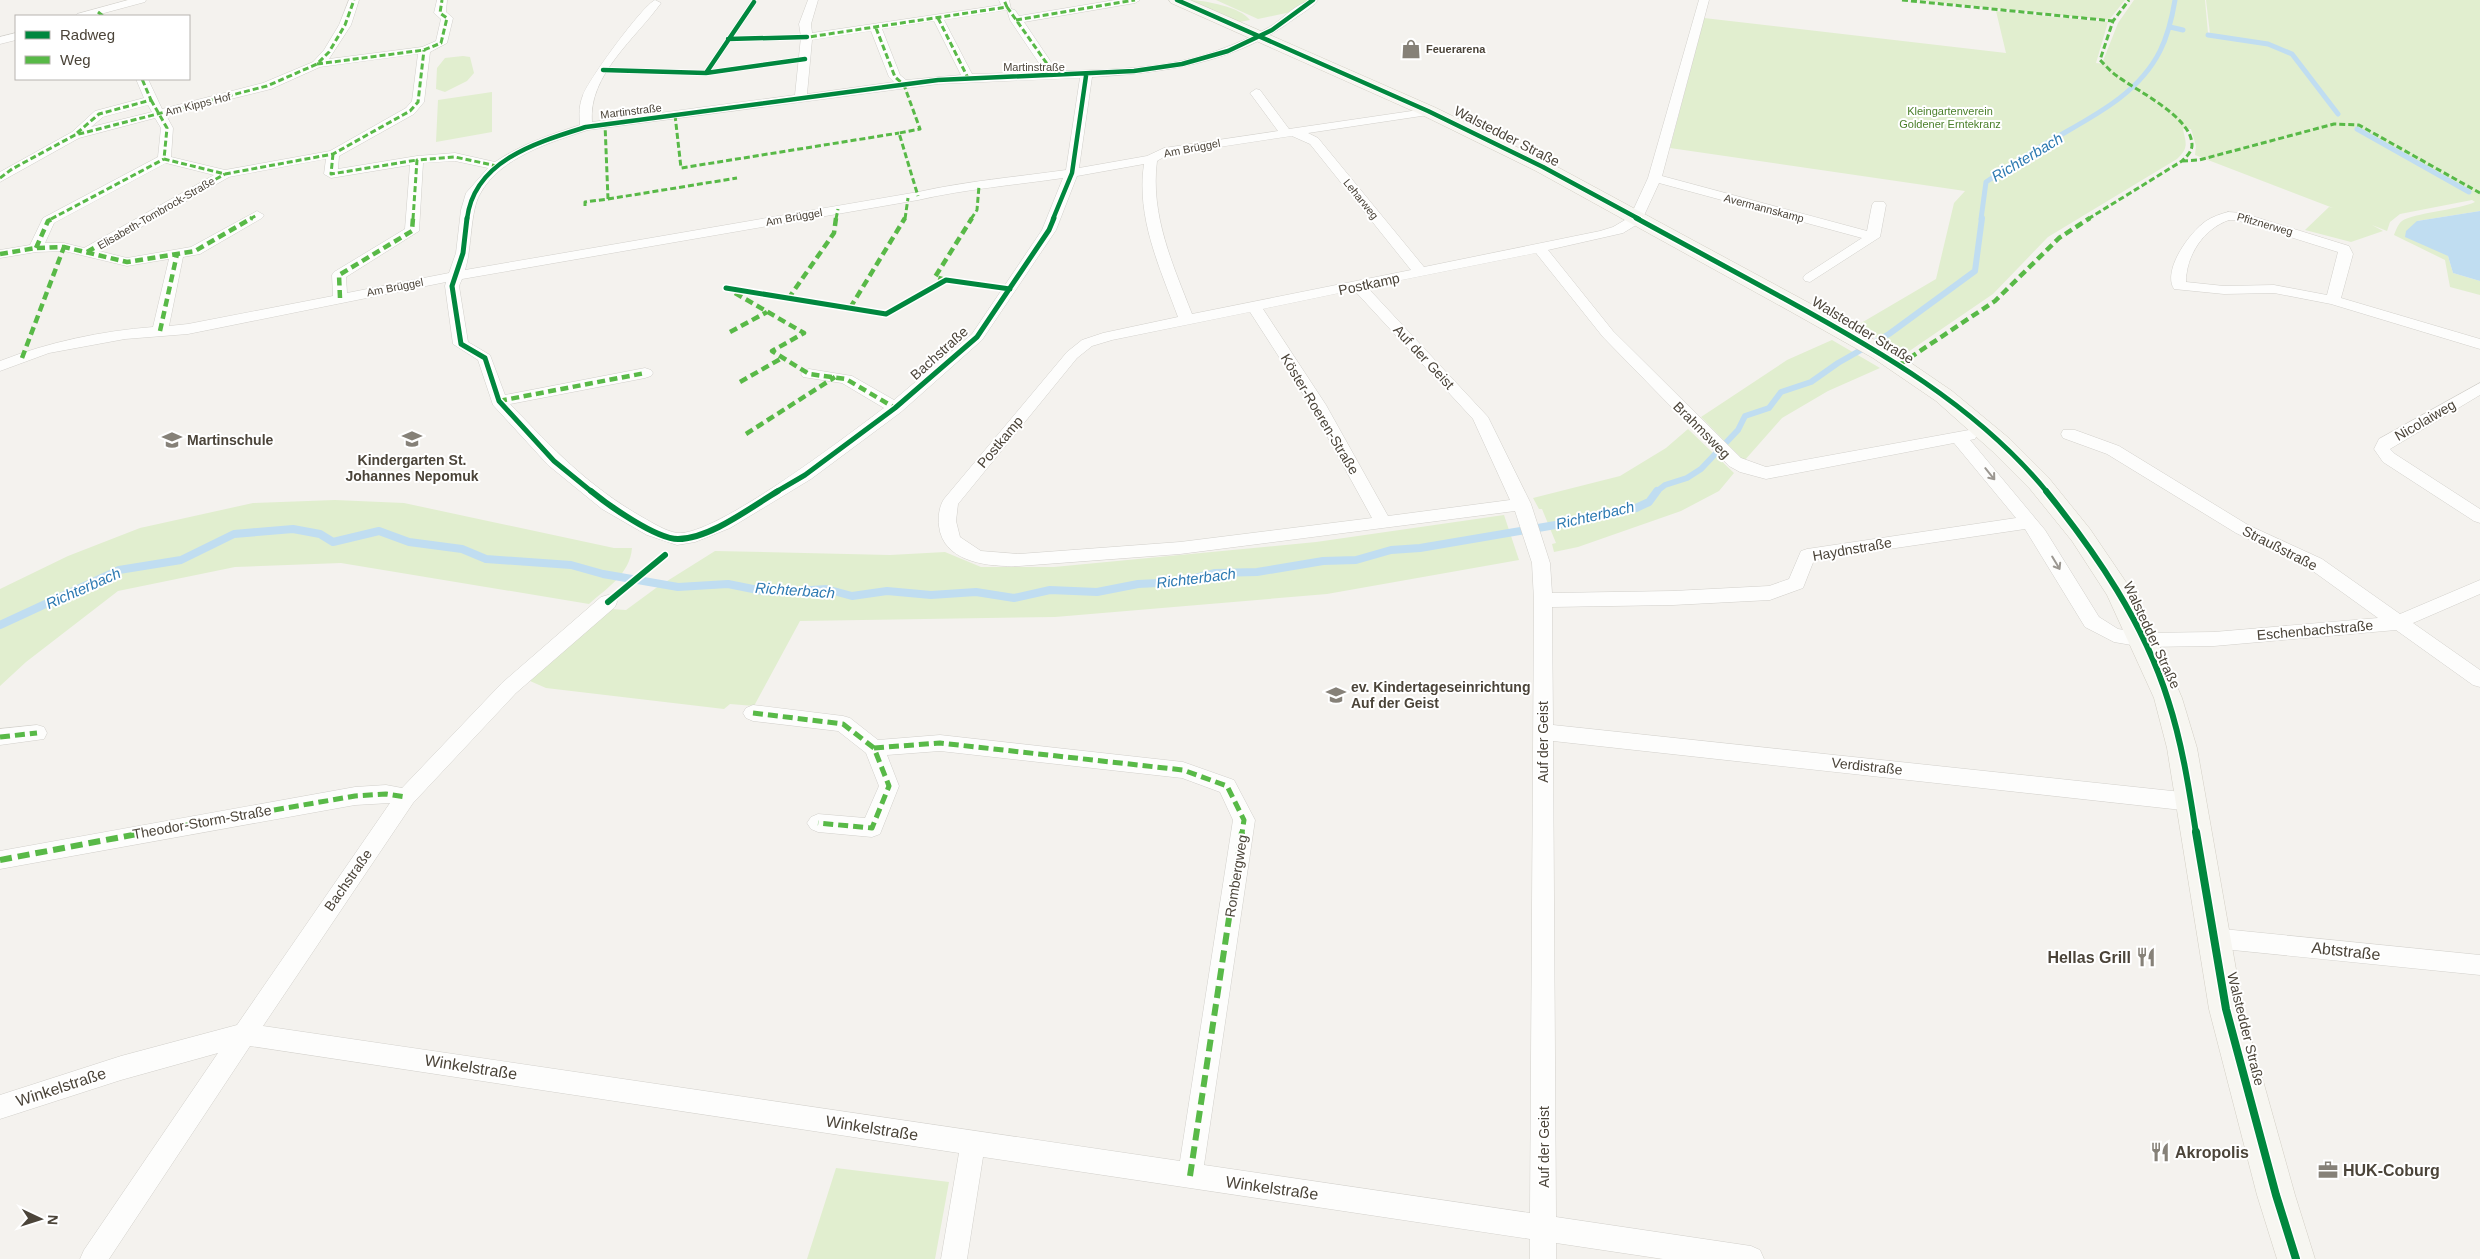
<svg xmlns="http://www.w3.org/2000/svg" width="2480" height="1259" viewBox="0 0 2480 1259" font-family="Helvetica,sans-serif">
<rect width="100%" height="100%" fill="#f4f2ee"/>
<path fill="#e1eecf" d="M 1188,0 C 1204,0 1241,7 1250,20 L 1240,22 Z
M 1216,0 L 1308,0 L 1291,12 L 1258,19 Z
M 1915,0 L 2125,0 L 2109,20 Z
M 2134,0 L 2205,0 L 2208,33 L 2210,34 L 2206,0 L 2480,0 L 2480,211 L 2417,221 L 2448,256 L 2453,273 L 2480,281 L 2480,295 L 2450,287 L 2445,260 L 2394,235 C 2396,230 2398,224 2402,221 C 2413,213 2458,210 2475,202 L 2472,200 L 2400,214 L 2390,222 L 2387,231 L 2372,225 L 2383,231 L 2351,242 L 2305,230 L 2329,207 L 2333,208 L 2195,155 L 2196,146 L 2191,129 L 2183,129 C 2186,143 2189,148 2177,159 L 2048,237 L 1993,294 L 1905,354 L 1856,326 L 1936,279 L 1954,203 L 1965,191 L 1670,148 L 1704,18 L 2006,53 L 1996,11 L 2108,22 L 2096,63 L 2105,64 L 2103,61 L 2118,23 Z
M 463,56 L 470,57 L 474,73 L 467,81 L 445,92 L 436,89 L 437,68 L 445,58 Z
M 492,92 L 492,132 L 436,142 L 438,100 Z
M 1832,340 L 1880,368 L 1828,391 L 1782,418 L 1744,461 L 1701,417 L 1787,360 Z
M 1688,429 L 1734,473 L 1719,491 L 1681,511 L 1578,547 L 1554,552 L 1552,544 L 1556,543 L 1542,509 L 1539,509 L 1533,498 L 1620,476 L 1666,448 Z
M 335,500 L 404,503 L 614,548 L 632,548 C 630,574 607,588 589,604 L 341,563 L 235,567 L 118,591 L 26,662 L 0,686 L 0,589 L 68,556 L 140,528 L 253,503 Z
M 1504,515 L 1519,560 L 1327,594 L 1055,617 L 800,621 L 754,706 L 730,704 L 724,709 L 546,688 L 530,681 L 611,609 L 626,610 L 656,588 L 715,551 L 890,555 L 945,552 L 981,567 L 1054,567 L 1316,542 Z
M 836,1168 L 949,1182 L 935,1259 L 807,1259 Z"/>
<path fill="#c0ddf1" d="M 2480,211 L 2480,281 L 2453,273 L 2448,256 L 2405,237 L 2406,231 L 2417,221 Z"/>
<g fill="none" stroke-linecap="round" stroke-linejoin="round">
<path stroke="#c0ddf1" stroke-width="5" d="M 2170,27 L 2183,30
M 2208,35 L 2268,44 L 2292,54 L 2338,114
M 2357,129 L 2469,192
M 1981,219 L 1986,182 C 2004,170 2022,158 2040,147 C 2084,120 2136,99 2160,51 C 2168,35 2172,18 2175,0"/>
<path stroke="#c0ddf1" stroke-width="6" d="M 1656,492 L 1665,485 L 1687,478 L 1701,469 L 1738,430 L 1745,416 L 1769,408 L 1781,392 L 1811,382 L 1838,363 L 1889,334 L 1975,271 L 1982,218"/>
<path stroke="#c0ddf1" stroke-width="8" d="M 0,625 L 119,570 L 181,560 L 234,534 L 293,529 L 320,534 L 333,542 L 379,531 L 409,542 L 462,549 L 486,559 L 571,565 L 603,574 L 678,587 L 728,584 L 763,591 L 782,592 L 826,589 L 852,596 L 887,591 L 931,595 L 976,592 L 1014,598 L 1050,590 L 1097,592 L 1138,584 L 1179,582 L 1215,573 L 1257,572 L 1323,561 L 1356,560 L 1391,550 L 1420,548 L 1573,522 L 1636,508 L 1649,502 L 1657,491"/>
<defs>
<path id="minor" d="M 128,0 L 146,0 L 145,2 L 93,16 L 75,16 L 77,14 Z
M 349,0 L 359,0 L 351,25 L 329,59 L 422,47 L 436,41 L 441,19 L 434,13 L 437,0 L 447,0 L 446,12 L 453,18 L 447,43 L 430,52 L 424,102 L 414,114 L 339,156 L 338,169 L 417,156 L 455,153 L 495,162 C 522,144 549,135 580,125 C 579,114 579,105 583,95 C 589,79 642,6 655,0 L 661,3 C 636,38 588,75 592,122 L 795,95 L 801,37 L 799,24 L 808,0 L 818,0 L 811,24 L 812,33 L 1001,5 L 999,0 L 1009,0 L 1011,9 L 1015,10 L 1019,16 L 1115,0 L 1140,0 L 1135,3 L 1024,22 L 1057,71 C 1112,70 1172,69 1224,48 C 1238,43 1253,36 1266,29 C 1285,19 1296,0 1318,0 C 1312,8 1302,13 1294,19 C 1235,63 1164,73 1092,77 L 1079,168 L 1147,156 L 1164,148 L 1278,131 L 1250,93 L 1256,89 L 1260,90 L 1289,129 L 1432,108 L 1434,111 L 1428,115 L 1308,133 L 1318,138 L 1424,267 L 1600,231 L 1613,227 L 1630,217 L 1648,178 L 1699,0 L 1709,0 L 1662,176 L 1867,231 L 1872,205 L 1874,202 L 1884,202 L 1886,205 L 1880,237 L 1810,282 L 1805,281 L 1803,278 L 1805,275 L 1862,238 L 1659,183 L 1641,222 L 1623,233 L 1548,250 L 1613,331 L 1741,458 L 1766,467 L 1969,430 L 1975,431 L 1977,435 L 1975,439 L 1970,440 L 2045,530 L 2099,617 L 2118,629 L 2143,633 L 2214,632 L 2378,618 L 2310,569 L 2236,533 L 2107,454 L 2063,438 L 2061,434 L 2063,430 L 2075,430 L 2119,446 L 2248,525 L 2322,559 L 2400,614 L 2480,580 L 2480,594 L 2413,623 L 2480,670 L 2480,687 L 2473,685 L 2396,630 L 2214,646 L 2143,647 L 2114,642 L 2085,627 L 2025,529 L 1814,560 L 1803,588 L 1770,600 L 1673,605 L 1552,607 L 1553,725 L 2191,793 L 2198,796 L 2201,802 L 2198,808 L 2191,811 L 1553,741 L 1556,1217 L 1751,1246 L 1760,1250 L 1764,1259 L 1663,1259 L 1556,1243 L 1556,1259 L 1530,1259 L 1530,1239 L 983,1157 L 967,1259 L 941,1259 L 959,1153 L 250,1046 L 109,1259 L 80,1259 L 84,1250 L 218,1053 L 121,1080 L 0,1119 L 0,1095 L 121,1056 L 237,1025 L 390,803 L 355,805 L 0,869 L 0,851 L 355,787 L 386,785 L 402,788 L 502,683 L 601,597 L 608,595 L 615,597 L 617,602 L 615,607 L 516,693 L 413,803 L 263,1026 L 1180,1161 L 1233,820 L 1220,792 L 1182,778 L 940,751 L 887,755 L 899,786 L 880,834 L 872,837 L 818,832 L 811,829 L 807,823 L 811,817 L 818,814 L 865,818 L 879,786 L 866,753 L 838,731 L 753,721 L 746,718 L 743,713 L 746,708 L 753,705 L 843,716 L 850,718 L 878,740 L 940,735 L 1183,762 L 1234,780 L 1255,820 L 1204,1165 L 1530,1213 L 1534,600 L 1532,563 L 1515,511 L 1180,554 L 1019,566 C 990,567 943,563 939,526 C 938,517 939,507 944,499 L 1067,352 L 1082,340 L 1103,333 L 1178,317 C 1160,268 1136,218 1144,164 L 1077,176 L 1056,230 L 982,340 L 901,412 L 811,479 L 730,528 L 695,542 L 677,545 L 647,535 L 602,509 L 548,465 L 493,405 L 478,360 L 453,344 L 445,286 L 446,282 L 188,334 L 125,339 L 49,353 L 0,371 L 0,361 C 49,342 101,331 153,327 L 169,259 L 127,266 L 64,251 L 36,252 L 0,258 L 0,250 L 30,245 L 43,218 L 158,157 L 161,128 L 155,118 L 79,138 L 0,182 L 0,172 L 72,132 L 95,111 L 144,98 L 136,79 L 148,79 L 162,109 L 263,83 L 313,62 L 324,50 L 339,25 ZM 1007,10 L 1010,20 L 1045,72 L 972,74 L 944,20 ZM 934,21 L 961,75 L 906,80 L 900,75 L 882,29 ZM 871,31 L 889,77 L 894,82 L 807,94 L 812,40 ZM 418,54 L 412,101 L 406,108 L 330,151 L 225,170 L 171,157 L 173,128 L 166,115 L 271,89 L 320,67 ZM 1080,78 L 1066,170 C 1016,177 967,181 918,192 L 465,270 C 472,248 470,211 480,194 C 500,157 551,142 588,130 L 938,84 ZM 148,105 L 152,112 L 91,127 L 103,117 ZM 1292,136 L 1310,144 L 1411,270 L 1192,314 C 1173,265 1150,215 1157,161 L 1167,155 ZM 326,159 L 324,174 L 331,178 L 410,165 L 405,229 L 334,272 L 332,275 L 333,296 L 188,324 L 169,326 L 183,257 L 200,254 L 262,218 L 264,215 L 257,211 L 191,247 L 127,258 L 99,251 L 229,177 ZM 455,161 L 488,168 L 466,193 L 461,210 L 456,253 L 449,273 L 347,293 L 346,277 L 419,231 L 423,163 ZM 166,163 L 214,175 L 84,248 L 64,243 L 45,243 L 54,223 ZM 1063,178 L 1042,230 L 972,334 L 894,400 L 852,376 L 809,369 L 803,371 L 801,374 L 803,377 L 842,383 L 884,408 C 849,434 715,537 677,533 C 665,531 653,523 642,517 C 588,486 553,449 510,404 L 645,378 L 651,376 L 653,373 L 651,370 L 645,368 L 505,395 L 490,355 L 468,342 L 459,286 L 462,279 L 918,200 C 966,189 1015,185 1063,178 ZM 1536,253 L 1603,337 L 1729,466 L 1740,472 L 1766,479 L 1954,443 L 2016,518 L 1807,549 L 1801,551 L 1789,579 L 1769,586 L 1673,591 L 1552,593 L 1550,563 L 1531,504 L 1488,417 L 1367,287 ZM 1354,290 L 1473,419 L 1510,500 L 1388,516 L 1326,405 L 1263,309 ZM 1250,312 L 1310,405 L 1372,518 L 1180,542 L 1019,554 L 981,551 L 960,537 L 956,521 L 958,504 L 1077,358 L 1092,346 L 1112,340 Z
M 16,33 L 16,40 L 0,44 L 0,37 Z
M 2228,212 L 2242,213 L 2349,246 L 2353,254 L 2341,298 L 2480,339 L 2480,349 L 2331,304 L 2274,293 L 2224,294 L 2174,289 C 2162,270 2190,232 2206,221 C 2212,217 2220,214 2228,212 ZM 2229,220 L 2236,220 L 2338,252 L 2327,295 L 2274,285 L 2224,286 L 2186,282 C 2186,256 2203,229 2229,220 Z
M 2480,383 L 2480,395 L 2390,449 L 2395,454 L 2480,509 L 2480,523 L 2474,521 L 2383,462 L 2374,449 L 2379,439 Z
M 37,725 L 44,727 L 47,733 L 44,739 L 0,745 L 0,729 Z
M 2213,928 L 2480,955 L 2480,975 L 2213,948 L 2205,945 L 2202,938 L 2205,931 Z"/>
<path id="secondary" d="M 1169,0 L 1190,0 L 1434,107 L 1550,163 L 1811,304 L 1889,348 L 1952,391 L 2010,439 L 2048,477 L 2090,529 L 2128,585 L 2157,640 L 2182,698 L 2197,748 L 2243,1009 L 2295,1195 L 2315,1259 L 2277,1259 L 2257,1195 L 2209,1009 L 2167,748 L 2154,698 L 2107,595 L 2072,541 L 2030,489 L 1992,451 L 1936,401 L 1873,358 L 1795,314 L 1536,171 L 1422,115 L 1171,3 Z"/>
</defs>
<use href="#minor" stroke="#d2d0cb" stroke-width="1"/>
<use href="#secondary" stroke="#d3cfc5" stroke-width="1"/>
<use href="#minor" fill="#fdfdfc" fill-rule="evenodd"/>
<use href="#secondary" fill="#f7f6f1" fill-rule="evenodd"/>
<path stroke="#58b947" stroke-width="3" stroke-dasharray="6 3" stroke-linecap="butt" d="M 1902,0 L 2113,21
M 1007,7 L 1050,68 L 1053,77
M 98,12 L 103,16
M 938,18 L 968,78
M 1016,20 L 1135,0
M 876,28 L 895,77 L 904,85 L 920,129 L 899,133 L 918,196
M 802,38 L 1007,7 L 1004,0
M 317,64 L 424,50 L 441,43 L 447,18 L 440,13 L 442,0
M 151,100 L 167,128 L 164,159 L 225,174 L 333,154 L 410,111 L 418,102 L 424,50
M 675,115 L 681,168 L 899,133
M 77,133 L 99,114 L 151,100 L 142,79
M 333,154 L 331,174 L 417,160
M 2182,161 L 2199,160 L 2334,124 L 2359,125 L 2480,193
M 0,178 L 12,169 L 75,135 L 267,86 L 317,64 L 329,52 L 345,25 L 354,0
M 608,199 L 737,178
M 585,206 L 585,202 L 608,199 L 605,124
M 51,219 L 164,159
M 145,219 L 225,174
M 250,219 L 257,215
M 413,219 L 417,160 L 455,157 L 497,166
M 836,219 L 838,209
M 905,219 L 908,198
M 971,219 L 977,210 L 979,186
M 2088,219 L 2182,161 C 2186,157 2192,152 2192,145 C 2192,117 2137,91 2117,76 C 2111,72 2105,65 2100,60 L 2113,21 L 2129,0"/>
<path stroke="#58b947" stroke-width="4.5" stroke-dasharray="8 4.5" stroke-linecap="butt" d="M 36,248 L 48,221 L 54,218
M 87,252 L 147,218
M 0,254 L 36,248 L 64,247 L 127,262 L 195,251 L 252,218
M 946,280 L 935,277 L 972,218
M 735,293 L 804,333 L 772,351 L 809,374 L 846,379 L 895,408
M 340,298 L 339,275 L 412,231 L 413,218
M 788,299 L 834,233 L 836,218
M 850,308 L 905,218
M 160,331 L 177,254
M 730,332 L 767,312
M 22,358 L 64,247
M 1899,365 L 1995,301 L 2059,238 L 2090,218
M 740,382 L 782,358
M 499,401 L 645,373
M 746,434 L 835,377"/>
<path stroke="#58b947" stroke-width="5" stroke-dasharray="10 5" stroke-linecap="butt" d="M 753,713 L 843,724 L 874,748 L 889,786 L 872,828 L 818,823
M 0,737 L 37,733
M 874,748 L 940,743 L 1183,770 L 1227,786 L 1244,820 L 1242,833
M 141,833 L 355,796 L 386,794 L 406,797"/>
<path stroke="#58b947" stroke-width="6" stroke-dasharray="12 6" stroke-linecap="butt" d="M 0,860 L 148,832
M 1190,1176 L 1242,832"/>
<defs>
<path id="cycleway-far3" d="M 1177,0 L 1428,111 L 1543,167 L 1639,219
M 728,39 L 807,37
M 603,70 L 706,73 L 805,59
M 706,73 L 754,2
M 467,219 C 474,160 538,142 586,127 L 938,80 L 1134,71 L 1182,64 L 1228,51 L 1272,30 L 1313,0
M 1053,219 L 1072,173 L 1086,76"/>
<path id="cycleway-far2" d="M 467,218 L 463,253 L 452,286 L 461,344 L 485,358 L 499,401 L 554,461 L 592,492
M 1636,218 C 1685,245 1734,271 1783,298 C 1878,350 1977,406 2047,492
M 726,288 L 886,314 L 946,280 L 1010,289
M 776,492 L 805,475 L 895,408 L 977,337 L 1049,230 L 1054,218"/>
<path id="cycleway-far1" d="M 591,491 C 608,505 656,539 678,539 C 710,539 751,507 778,491
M 2046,491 C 2096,553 2144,623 2168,700 C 2182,743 2189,788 2196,833
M 608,602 L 665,555"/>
<path id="cycleway" d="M 2196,832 L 2226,1009 L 2276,1195 L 2296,1259"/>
</defs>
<use href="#cycleway-far3" stroke="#fff" stroke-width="6"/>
<use href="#cycleway-far2" stroke="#fff" stroke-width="8"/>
<use href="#cycleway-far1" stroke="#fff" stroke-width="9"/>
<use href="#cycleway" stroke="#fff" stroke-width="11"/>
<use href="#cycleway-far3" stroke="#00873e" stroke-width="4.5"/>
<use href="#cycleway-far2" stroke="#00873e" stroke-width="5"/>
<use href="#cycleway-far1" stroke="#00873e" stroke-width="6"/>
<use href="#cycleway" stroke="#00873e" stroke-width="8"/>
</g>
<defs><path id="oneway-shaft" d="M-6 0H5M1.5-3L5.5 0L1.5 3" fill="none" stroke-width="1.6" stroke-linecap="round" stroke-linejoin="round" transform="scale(1.25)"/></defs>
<g stroke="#9b9791">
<use href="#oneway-shaft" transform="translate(1990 474) rotate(51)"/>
<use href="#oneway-shaft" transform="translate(2056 563) rotate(59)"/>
</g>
<defs>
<symbol id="shop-bare" viewBox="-9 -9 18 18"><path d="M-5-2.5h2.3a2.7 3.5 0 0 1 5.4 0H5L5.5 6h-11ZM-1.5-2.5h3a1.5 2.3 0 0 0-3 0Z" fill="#868178" stroke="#fff" stroke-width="2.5" paint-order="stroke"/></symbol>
<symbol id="school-bare" viewBox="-9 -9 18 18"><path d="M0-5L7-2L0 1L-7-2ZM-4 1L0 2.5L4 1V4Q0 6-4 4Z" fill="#868178" stroke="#fff" stroke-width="2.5" paint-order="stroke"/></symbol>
<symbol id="restaurant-bare" viewBox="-9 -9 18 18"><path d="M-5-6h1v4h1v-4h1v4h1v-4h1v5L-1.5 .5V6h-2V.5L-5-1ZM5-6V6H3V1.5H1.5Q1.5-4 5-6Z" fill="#868178" stroke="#fff" stroke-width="2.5" paint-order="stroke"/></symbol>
<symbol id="office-bare" viewBox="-9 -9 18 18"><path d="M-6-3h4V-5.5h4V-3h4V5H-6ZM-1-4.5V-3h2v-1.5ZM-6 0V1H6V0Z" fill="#868178" stroke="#fff" stroke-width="2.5" paint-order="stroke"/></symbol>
</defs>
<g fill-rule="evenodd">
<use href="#shop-bare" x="1397" y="35" width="28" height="28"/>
<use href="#school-bare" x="398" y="425" width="28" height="28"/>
<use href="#school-bare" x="158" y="426" width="28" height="28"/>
<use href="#school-bare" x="1322" y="681" width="28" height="28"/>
<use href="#restaurant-bare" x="2132" y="943" width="28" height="28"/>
<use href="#restaurant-bare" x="2146" y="1138" width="28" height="28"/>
<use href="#office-bare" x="2314" y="1156" width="28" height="28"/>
</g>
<g text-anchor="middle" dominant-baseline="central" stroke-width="4" stroke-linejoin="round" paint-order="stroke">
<g font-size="11" font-weight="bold" fill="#4b4439" stroke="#fff" text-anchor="start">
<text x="1426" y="49">Feuerarena</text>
</g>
<g font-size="11" fill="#4b4439" stroke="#fff">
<text x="1034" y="67">Martinstraße</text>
<text transform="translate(198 104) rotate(-14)">Am Kipps Hof</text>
<text transform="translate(631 111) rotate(-7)">Martinstraße</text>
<text transform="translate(1192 148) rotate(-11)">Am Brüggel</text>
<text transform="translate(1361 199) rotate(51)">Leharweg</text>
<text transform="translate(1764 208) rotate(15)">Avermannskamp</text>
<text transform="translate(156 213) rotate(-30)">Elisabeth-Tombrock-Straße</text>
<text transform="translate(794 217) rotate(-10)">Am Brüggel</text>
<text transform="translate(2265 224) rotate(16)">Pfitznerweg</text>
<text transform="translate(395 287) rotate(-11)">Am Brüggel</text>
</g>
<g font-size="11" fill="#4a7f2a" stroke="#fff">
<text x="1950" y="111">Kleingartenverein<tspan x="1950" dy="13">Goldener Erntekranz</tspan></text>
</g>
<g font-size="14" fill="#4b4439" stroke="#fff">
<text transform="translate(1507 136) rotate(27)">Walstedder Straße</text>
<text transform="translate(1369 284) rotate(-12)">Postkamp</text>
<text transform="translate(1863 330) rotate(31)">Walstedder Straße</text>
<text transform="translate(939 353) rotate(-42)">Bachstraße</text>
<text transform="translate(1424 357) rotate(47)">Auf der Geist</text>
<text transform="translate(1320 414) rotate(59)">Köster-Roeren-Straße</text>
<text transform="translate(2425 420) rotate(-30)">Nicolaiweg</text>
<text transform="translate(1702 430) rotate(45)">Brahmsweg</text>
<text transform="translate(1000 442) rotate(-50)">Postkamp</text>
<text transform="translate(2280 548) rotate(27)">Straußstraße</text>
<text transform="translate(1852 549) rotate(-10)">Haydnstraße</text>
<text transform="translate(2315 630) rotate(-5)">Eschenbachstraße</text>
<text transform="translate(2152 635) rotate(65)">Walstedder Straße</text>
<text transform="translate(1543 742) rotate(-90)">Auf der Geist</text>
<text transform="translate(1867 766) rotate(6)">Verdistraße</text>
<text transform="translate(202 822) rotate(-10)">Theodor-Storm-Straße</text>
<text transform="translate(1236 876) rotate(-81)">Rombergweg</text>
<text transform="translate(348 880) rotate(-55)">Bachstraße</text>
<text transform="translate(2246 1029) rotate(76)">Walstedder Straße</text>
<text transform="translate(1544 1147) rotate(-90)">Auf der Geist</text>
</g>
<g font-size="14" font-weight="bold" fill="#4b4439" stroke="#fff" text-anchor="start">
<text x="187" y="440">Martinschule</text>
<text x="412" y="460" text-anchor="middle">Kindergarten St.<tspan x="412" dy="16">Johannes Nepomuk</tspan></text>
<text x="1351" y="687">ev. Kindertageseinrichtung<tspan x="1351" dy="16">Auf der Geist</tspan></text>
</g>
<g font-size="15" font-style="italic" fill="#2e7ab2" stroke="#fff">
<text transform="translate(2027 157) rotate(-31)">Richterbach</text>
<text transform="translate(1595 515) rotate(-13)">Richterbach</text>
<text transform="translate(1196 578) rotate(-7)">Richterbach</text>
<text transform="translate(83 588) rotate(-24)">Richterbach</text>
<text transform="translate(795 590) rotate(4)">Richterbach</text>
</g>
<g font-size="16" fill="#4b4439" stroke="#fff">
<text transform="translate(2346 951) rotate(6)">Abtstraße</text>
<text transform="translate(471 1067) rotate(9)">Winkelstraße</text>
<text transform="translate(61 1087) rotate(-18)">Winkelstraße</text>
<text transform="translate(872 1128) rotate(9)">Winkelstraße</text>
<text transform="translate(1272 1188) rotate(8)">Winkelstraße</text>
</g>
<g font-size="16" font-weight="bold" fill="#4b4439" stroke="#fff" text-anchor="start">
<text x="2131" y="957" text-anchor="end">Hellas Grill</text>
<text x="2175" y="1152">Akropolis</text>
<text x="2343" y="1170">HUK-Coburg</text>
</g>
</g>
<rect x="15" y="15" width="175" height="65" fill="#ffffff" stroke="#b7b4b0"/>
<rect x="25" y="31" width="25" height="8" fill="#00873e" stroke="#b7b4b0"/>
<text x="60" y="40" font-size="15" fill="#4b4439">Radweg</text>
<rect x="25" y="56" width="25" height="8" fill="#58b947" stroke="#b7b4b0"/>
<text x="60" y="65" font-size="15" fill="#4b4439">Weg</text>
<g transform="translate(40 1219) rotate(94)" stroke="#ffffff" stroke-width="4" paint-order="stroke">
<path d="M0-4L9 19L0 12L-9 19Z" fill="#4b4439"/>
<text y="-8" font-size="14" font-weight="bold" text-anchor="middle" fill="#4b4439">N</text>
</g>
</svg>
